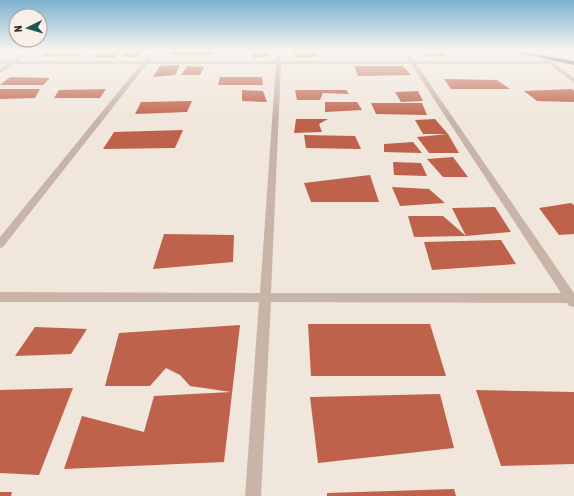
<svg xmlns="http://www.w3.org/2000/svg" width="574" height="496" viewBox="0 0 574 496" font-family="'Asap Condensed',sans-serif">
<rect width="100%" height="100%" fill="#f0e6db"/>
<path fill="#bf624b" d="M 50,50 L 84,50 L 80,56 L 40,57 Z
M 128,50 L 144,50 L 136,57 L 121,57 Z
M 173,50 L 212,50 L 212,55 L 172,55 Z
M 254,50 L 268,50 L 270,56 L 251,58 Z
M 294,50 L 314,50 L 318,57 L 295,58 Z
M 421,50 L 441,50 L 446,56 L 426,57 Z
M 98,51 L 121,51 L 115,58 L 93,57 Z
M 180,65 L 175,75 L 153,77 L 160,66 Z
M 187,66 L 204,67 L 200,75 L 181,75 Z
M 354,66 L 403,66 L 411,75 L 358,76 Z
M 10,77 L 50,78 L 43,85 L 0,85 Z
M 220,77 L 262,77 L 263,85 L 218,85 Z
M 444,79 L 497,80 L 510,89 L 451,89 Z
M 0,89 L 40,89 L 35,98 L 0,99 Z
M 106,89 L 100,98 L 54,98 L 59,90 Z
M 572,89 L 574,91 L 574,102 L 537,101 L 524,91 Z
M 242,90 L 263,91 L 267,102 L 242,101 Z
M 295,90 L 346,90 L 349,94 L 323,93 L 320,100 L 297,100 Z
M 418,91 L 423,101 L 401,102 L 395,92 Z
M 192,101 L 187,112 L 135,114 L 141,102 Z
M 325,102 L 357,102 L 362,110 L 325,112 Z
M 371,103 L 422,103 L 427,115 L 376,114 Z
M 296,119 L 328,119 L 319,124 L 322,132 L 294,133 Z
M 435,119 L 448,134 L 459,153 L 429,153 L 417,137 L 448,134 L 423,134 L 415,120 Z
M 183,130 L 175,148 L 103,149 L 114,132 Z
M 304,135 L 355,136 L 361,149 L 306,148 Z
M 413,142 L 422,153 L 384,152 L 384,144 Z
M 453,157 L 468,177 L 443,177 L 427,159 Z
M 393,162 L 421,163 L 427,176 L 394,175 Z
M 370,175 L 379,202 L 311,202 L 304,183 Z
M 392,187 L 429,189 L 445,203 L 400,206 Z
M 571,203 L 574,205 L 574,234 L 559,235 L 539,208 Z
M 495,207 L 511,232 L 466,236 L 414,237 L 408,216 L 443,216 L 466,236 L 452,208 Z
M 164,234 L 234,235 L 233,262 L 153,269 Z
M 501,240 L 516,264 L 432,270 L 424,242 Z
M 308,324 L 430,324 L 446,376 L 311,376 Z
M 240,325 L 224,462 L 64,469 L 82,416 L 144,432 L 154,396 L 231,392 L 190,386 L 180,375 L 166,368 L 150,386 L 105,386 L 119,333 Z
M 35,327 L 87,329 L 71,354 L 15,356 Z
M 73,388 L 39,475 L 0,473 L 0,390 Z
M 476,390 L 574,392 L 574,464 L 501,466 Z
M 440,394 L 454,448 L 318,463 L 310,397 Z
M 454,489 L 456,496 L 327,496 L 327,493 Z
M 0,492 L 12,492 L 11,496 L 0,496 Z"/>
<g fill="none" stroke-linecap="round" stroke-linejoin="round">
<path fill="#c8b5a8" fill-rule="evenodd" d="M 27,50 L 32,50 L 18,61 L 144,61 L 152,50 L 157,50 L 149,61 L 276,61 L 277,50 L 281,50 L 281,61 L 409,61 L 402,50 L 406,50 L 414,61 L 545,61 L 543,59 L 547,58 L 574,78 L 574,83 L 549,64 L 416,64 L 574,293 L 574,307 L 569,306 L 567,303 L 271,302 L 261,496 L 245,496 L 259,302 L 0,302 L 0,292 L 260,293 L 276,64 L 147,64 L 3,247 L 0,248 L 0,237 L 141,64 L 14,64 L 0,73 L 0,69 L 7,64 L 0,63 L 0,61 L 12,61 ZM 281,64 L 411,64 L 561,293 L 271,293 Z"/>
<path fill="#55453f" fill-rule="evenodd" d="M 503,50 L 515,50 L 574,61 L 574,65 Z"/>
</g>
<linearGradient id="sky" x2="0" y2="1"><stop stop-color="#7db1d0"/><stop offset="0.42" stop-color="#f8f4ef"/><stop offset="1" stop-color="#f8f4ef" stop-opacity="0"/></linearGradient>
<rect width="574" height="120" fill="url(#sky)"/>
<g transform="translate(28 28) rotate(265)"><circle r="19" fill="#f8f0e8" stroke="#aaa19b"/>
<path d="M0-3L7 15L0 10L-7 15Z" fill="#205354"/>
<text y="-6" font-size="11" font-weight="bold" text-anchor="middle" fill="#352b28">N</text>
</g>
</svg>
